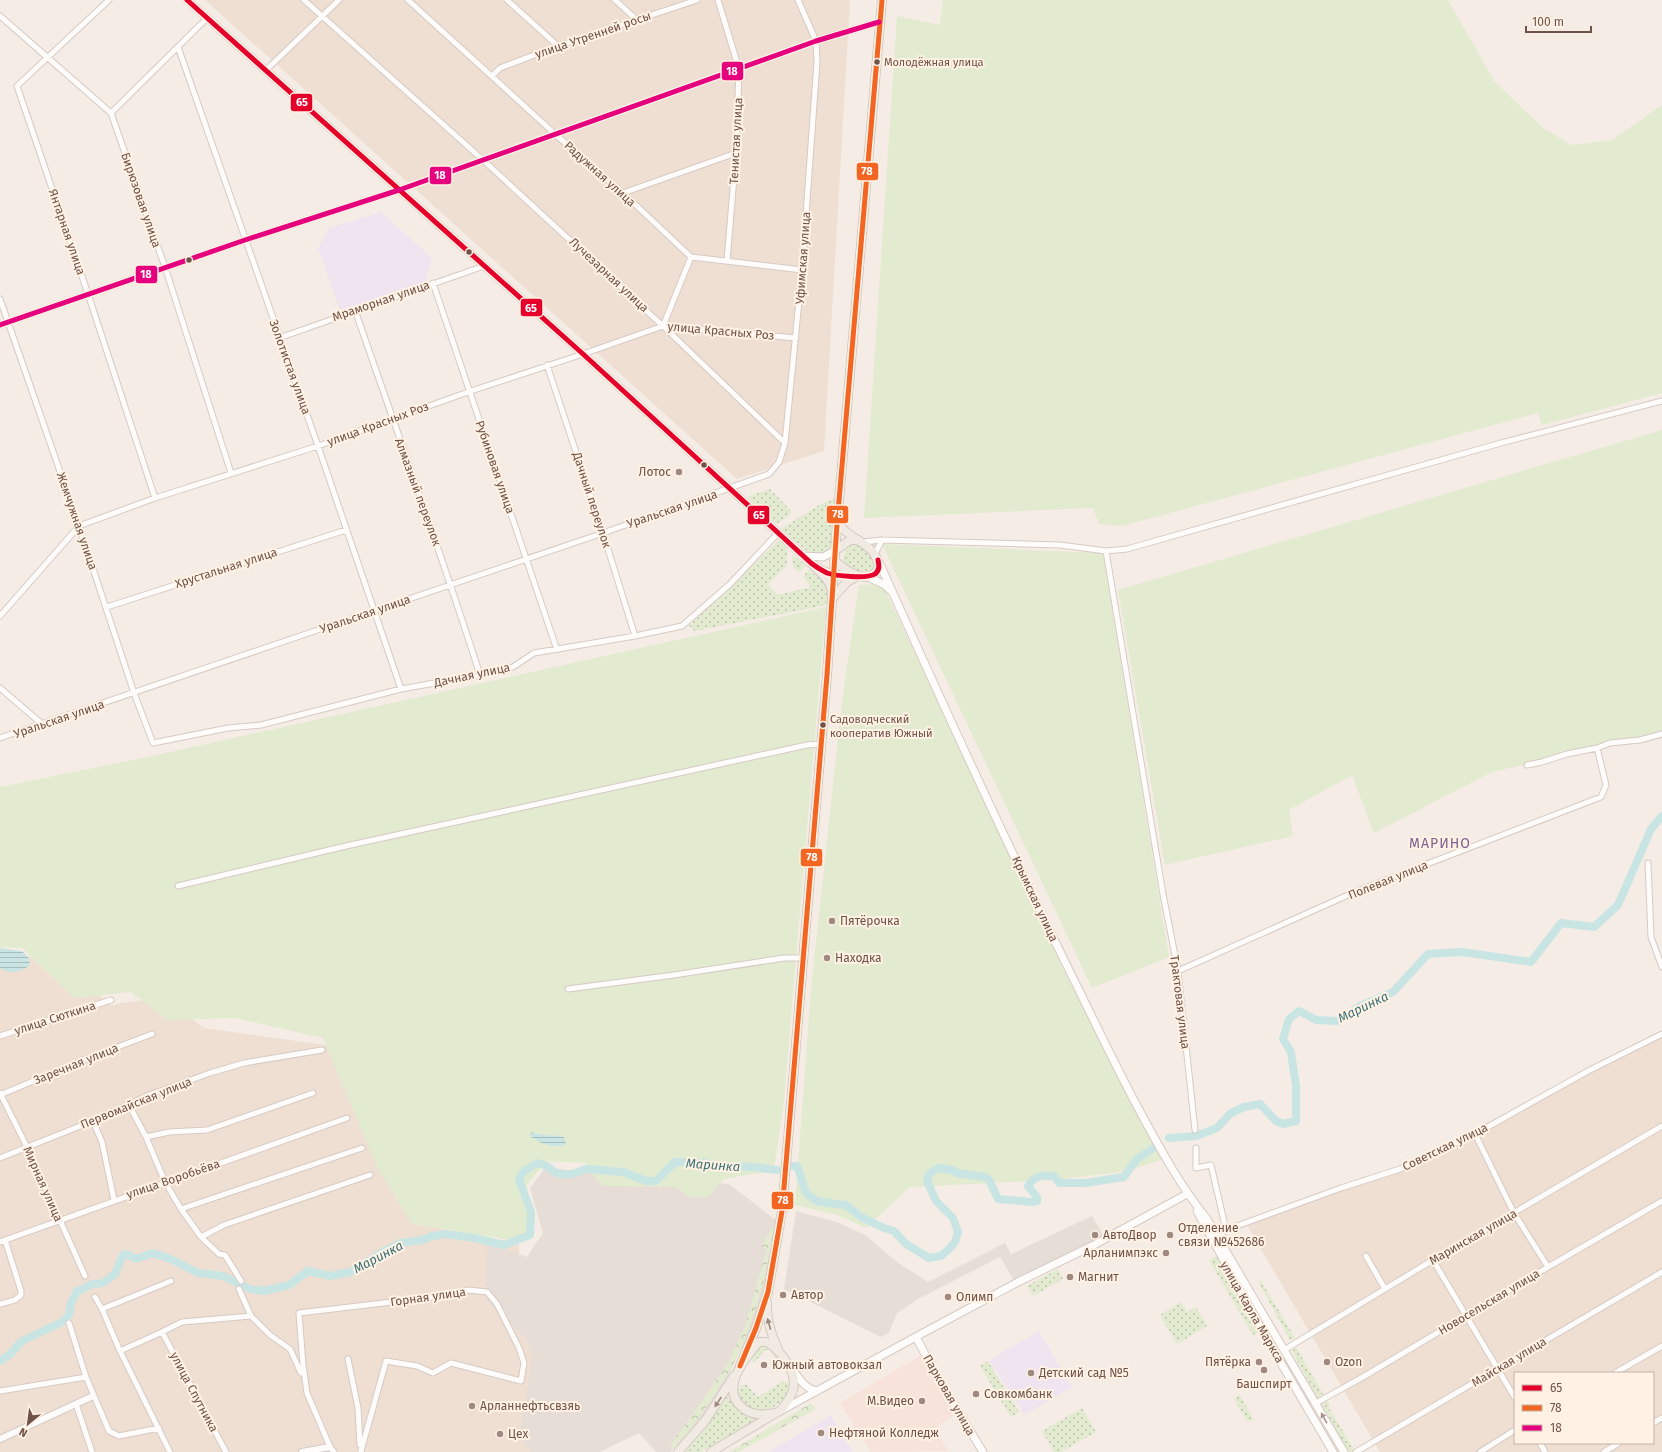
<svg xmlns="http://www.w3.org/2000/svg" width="1662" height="1452" viewBox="0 0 1662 1452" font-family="'Fira Sans',sans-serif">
<defs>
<pattern id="grass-dots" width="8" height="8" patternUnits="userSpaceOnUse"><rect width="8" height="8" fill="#e2ead0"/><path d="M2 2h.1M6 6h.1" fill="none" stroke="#bcc0ab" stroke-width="1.8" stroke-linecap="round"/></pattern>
<pattern id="forest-crowns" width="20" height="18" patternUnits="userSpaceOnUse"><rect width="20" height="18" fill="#e2ead0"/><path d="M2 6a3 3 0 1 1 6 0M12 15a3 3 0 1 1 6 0" fill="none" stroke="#bcc0ab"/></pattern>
<pattern id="water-rules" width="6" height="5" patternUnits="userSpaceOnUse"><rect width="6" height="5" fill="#c8e5e4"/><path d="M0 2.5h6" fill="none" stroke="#a7bcbb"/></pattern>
</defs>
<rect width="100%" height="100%" fill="#f5ede5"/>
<path fill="#eedfd2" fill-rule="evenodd" d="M 205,0 L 850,0 L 824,451 L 737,479 Z
M 0,948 L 73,970 L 110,1005 L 165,997 L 204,1028 L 355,1049 L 429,1216 L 450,1236 L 519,1242 L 520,1307 L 562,1452 L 0,1452 Z
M 1662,1032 L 1662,1452 L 1380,1452 L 1245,1222 L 1405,1165 ZM 1515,1373 L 1653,1373 L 1653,1443 L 1515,1443 Z"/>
<path fill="#f8e3db" d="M 920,1356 L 954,1415 L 935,1428 L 948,1451 L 871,1452 L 840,1403 Z"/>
<path fill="#e6ddd7" d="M 545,1168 L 729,1184 L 777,1221 L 770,1267 L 752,1327 L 721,1390 L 687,1437 L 670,1452 L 656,1452 L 639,1433 L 600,1452 L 531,1452 L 520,1434 L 533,1356 L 525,1337 L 486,1300 L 487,1243 L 527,1257 L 543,1233 L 530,1188 Z
M 796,1211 L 837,1222 L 865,1235 L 897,1262 L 928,1282 L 1005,1243 L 1011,1254 L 1092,1216 L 1104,1237 L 1015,1282 L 1000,1257 L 920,1298 L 897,1313 L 889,1333 L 881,1337 L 784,1289 Z"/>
<path fill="#efe4ef" d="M 381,212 L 432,258 L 426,281 L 340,310 L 318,248 L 329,228 Z
M 1039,1331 L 1072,1387 L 1025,1415 L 989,1360 Z
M 831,1415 L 853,1452 L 768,1452 Z"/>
<path fill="url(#grass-dots)" d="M 770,489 L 790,510 L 790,515 L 776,524 L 747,497 Z
M 835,498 L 832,546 L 822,554 L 809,553 L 781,529 L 819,505 Z
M 779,540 L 787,548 L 787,565 L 768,585 L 778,595 L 811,587 L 803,576 L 809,570 C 825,583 830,583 826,605 L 695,631 L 689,626 Z
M 855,544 L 861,545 L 876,558 L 875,569 C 863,575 852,572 843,562 C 844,554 846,546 855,544 Z
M 792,554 L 806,565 L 799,572 L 793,567 Z
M 1217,1256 L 1261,1331 L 1253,1335 L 1209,1260 Z
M 1058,1269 L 1063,1279 L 1033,1296 L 1027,1286 Z
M 1260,1279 L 1295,1338 L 1290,1340 L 1259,1283 Z
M 1181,1302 L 1187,1312 L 1196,1307 L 1207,1326 L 1177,1344 L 1160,1315 Z
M 765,1346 L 771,1348 L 782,1367 L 779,1372 L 775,1371 L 774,1369 L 777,1362 L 770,1350 L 765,1350 L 755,1362 L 752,1361 C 752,1352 758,1348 765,1346 Z
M 1296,1347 L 1323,1394 L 1317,1398 L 1292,1351 Z
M 988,1361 L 1019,1412 L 1011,1417 L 980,1366 Z
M 782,1382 L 787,1382 L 790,1385 C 790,1393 787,1396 781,1401 C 778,1404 773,1408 768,1410 C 754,1414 728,1401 741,1385 L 747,1385 L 758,1397 Z
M 728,1390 C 730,1406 742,1417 758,1419 L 701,1452 L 685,1452 L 712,1416 Z
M 1239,1394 L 1254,1420 L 1248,1422 L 1234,1399 Z
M 1327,1401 L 1330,1405 L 1329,1408 L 1354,1450 L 1352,1452 L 1349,1452 L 1321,1404 Z
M 1082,1408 L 1096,1432 L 1061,1452 L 1054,1452 L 1042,1431 Z"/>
<path fill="url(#forest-crowns)" d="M 772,1227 L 775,1227 C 768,1262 761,1297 748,1331 C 733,1373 702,1416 673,1449 L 670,1446 L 728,1364 L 744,1328 L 767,1249 L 762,1247 Z
M 811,1403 L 816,1409 L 738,1452 L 729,1452 Z"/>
<path fill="#e2ead0" d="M 943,0 L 1448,0 L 1495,82 L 1542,127 L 1571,145 L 1612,140 L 1662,105 L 1662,393 L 1542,425 L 1538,413 L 1122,526 L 1099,524 L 1093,508 L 864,518 L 897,16 L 940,25 Z
M 1662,430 L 1662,733 L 1492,772 L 1374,833 L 1352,775 L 1289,810 L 1293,836 L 1165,865 L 1118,590 Z
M 882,544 L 1103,553 L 1169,957 L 1092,988 Z
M 878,584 L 886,592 L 1065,973 L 1166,1158 L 1127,1171 L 1054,1180 L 910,1187 L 866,1228 L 837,1215 L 795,1205 L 811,989 L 842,701 L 859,585 Z
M 826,607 L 783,1110 L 775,1162 L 772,1171 L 724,1179 L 707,1198 L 689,1197 L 676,1187 L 602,1186 L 585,1163 L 547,1161 L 525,1187 C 535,1213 537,1217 522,1242 L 412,1224 L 377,1167 L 323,1038 L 235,1018 L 167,1020 L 131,992 L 74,998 L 22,948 L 0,947 L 0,787 L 148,757 Z"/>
<path fill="url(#water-rules)" d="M 0,948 L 22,951 L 29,958 L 30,965 C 21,972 9,975 0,968 Z
M 531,1132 C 542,1136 552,1134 564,1137 L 566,1144 C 552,1149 541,1144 530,1136 Z"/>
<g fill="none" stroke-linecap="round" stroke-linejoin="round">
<path stroke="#c8e5e4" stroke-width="8" d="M 1169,1138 L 1196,1136 L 1217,1128 L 1231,1113 L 1244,1107 L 1260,1104 L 1276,1121 L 1283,1124 L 1296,1121 L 1296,1086 L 1291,1052 L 1283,1039 L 1289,1019 L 1299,1011 L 1316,1020 L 1338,1021 L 1360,1006 L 1393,992 L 1428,954 L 1462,952 L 1531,962 L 1561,923 L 1594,927 L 1618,905 L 1651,829 L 1662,816
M 793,1166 L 797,1166 L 806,1193 L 815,1200 L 820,1202 L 846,1205 L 861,1217 L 884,1228 L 894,1231 L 906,1244 L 929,1258 L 941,1256 L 949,1249 L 955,1242 L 958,1232 L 953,1218 L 936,1201 L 927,1181 L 930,1173 L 939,1168 L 952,1170 L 957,1173 L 984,1177 L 989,1180 L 998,1199 L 1032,1202 L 1037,1201 L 1037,1197 L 1028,1186 C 1035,1175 1042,1175 1054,1176 L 1059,1183 L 1085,1183 L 1124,1177 L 1137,1159 L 1152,1149
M 0,1361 L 9,1355 L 22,1341 L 62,1322 L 69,1315 L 71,1303 L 77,1291 C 83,1290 87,1286 92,1284 C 96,1283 100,1285 104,1282 C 108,1280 110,1277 115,1274 L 123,1255 L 126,1254 L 136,1259 L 153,1253 L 173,1260 L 198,1273 L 223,1276 L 250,1289 L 264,1291 L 289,1285 L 308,1271 L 330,1276 L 351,1272 L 382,1252 L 400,1243 L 422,1240 L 432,1236 L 446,1234 L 474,1238 L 504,1245 L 530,1235 L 531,1212 L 519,1179 L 523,1172 L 537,1163 L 547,1166 L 554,1172 L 562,1174 L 572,1174 L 586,1169 L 623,1172 L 646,1181 L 656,1181 L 675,1162 L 704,1163 L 719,1166 L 753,1167 L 777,1170"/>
<defs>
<path id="minor" d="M 109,0 L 17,86 L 88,294 L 155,498
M 304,0 L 483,160 L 663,326 L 785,443
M 408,0 L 555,134 L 623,193 L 691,257 L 802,270
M 507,0 L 558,46
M 615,0 L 637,20
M 718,0 L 739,69 L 736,153 L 727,261
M 0,16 L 111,113 L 165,267 L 231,473
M 178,47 L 318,446 L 401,689
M 265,71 L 339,0
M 492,76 L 500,68 L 558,46 L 697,0
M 111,113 L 207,18
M 623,193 L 736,153
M 433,283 L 557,650
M 0,299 L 79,526 L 134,693 L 153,743 L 228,728 L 261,725 L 401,689 L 480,675 L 513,667 L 534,653 L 635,636 L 682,626 L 730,584 L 778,533
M 355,310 C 397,432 441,552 480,675
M 663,326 L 691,257
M 279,338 L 484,266
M 547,365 L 603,533 L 635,636
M 862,542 L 882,540 L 1060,545 L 1106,551 L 1127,549 L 1501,443 L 1662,401
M 1106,551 L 1163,894 L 1178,971 L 1195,1130
M 875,554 L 882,540
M 107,607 L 346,530
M 0,616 L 79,526 L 155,498 L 318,446 L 468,392 L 583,354 L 663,326 L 796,338
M 0,688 L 42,724
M 0,738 L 603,533 L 769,474 L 779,462 L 785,443 L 802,270 L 817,62 L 816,41 L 798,0
M 1527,765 L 1542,762 L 1567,754 L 1597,748 L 1610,743 L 1640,740 L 1662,734
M 1648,863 L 1651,937 L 1662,967
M 178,886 L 346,846 L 807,745 L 820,744
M 1178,971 L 1357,891 L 1601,797 L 1606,785 L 1597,748
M 568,989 L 674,975 L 784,958 L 803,958
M 0,1036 L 111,1000
M 0,1093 L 27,1147 L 85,1276
M 0,1095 L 86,1059 L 152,1034
M 129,1105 L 146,1137 L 165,1182 L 181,1209 L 201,1237 L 219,1254 L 225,1255 L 241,1281
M 93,1121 L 102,1142 L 114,1200
M 1475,1134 L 1514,1213 L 1548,1267
M 146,1137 L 169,1132 L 207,1130 L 313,1093
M 1196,1148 L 1196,1168 L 1211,1165 L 1226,1230
M 0,1158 L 93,1121 L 149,1095 L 210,1073 L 244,1063 L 322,1050
M 181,1209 L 362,1148
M 201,1237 L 224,1225 L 370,1175
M 1218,1237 L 1226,1230 L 1341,1188 L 1400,1169 L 1475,1134 L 1588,1071 L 1662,1034
M 0,1242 L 347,1118
M 1366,1256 L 1385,1289
M 1433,1260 L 1515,1398
M 239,1289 L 251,1316
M 95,1297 L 102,1309 L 120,1351 L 170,1452
M 0,1304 L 15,1300 L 21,1295 L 21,1291 L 5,1240
M 102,1309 L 171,1281
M 69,1323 L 86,1377 L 109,1431 L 119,1436 L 159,1428
M 162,1332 L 226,1452
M 1284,1350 L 1433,1260 L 1662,1126
M 120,1351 L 162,1332 L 182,1322 L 251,1316 L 270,1335 L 290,1349 L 301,1373
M 348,1359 L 358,1408 L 360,1445
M 1615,1373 L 1662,1346
M 0,1391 L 86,1377
M 1316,1403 L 1363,1377 L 1548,1267 L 1662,1201
M 76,1404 L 92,1452
M 1653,1423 L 1662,1418
M 1540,1443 L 1545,1452
M 334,1452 L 330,1447 L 307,1393 L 303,1365 L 299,1313 L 434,1297 L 469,1290 L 487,1292 L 497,1304 L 519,1348 L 524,1363 L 521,1381 L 451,1363 L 433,1373 L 417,1366 L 386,1361 L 361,1451
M 1356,1452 L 1662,1272
M 1480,1452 L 1515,1430
M 1604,1452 L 1619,1443"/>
<path id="tertiary" d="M 0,325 L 245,240 L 399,190 L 816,41 L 879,22
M 0,1439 L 93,1396
M 302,1452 L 330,1447"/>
<path id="secondary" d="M 187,0 L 583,354 L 811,563 C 827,575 838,575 857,576
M 804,556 L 823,557 L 836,550
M 879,562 C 942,703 1007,845 1076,984 C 1098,1029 1120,1075 1144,1119 C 1163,1154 1182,1188 1207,1219 L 1344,1452
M 868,577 L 885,585 L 890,590
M 1197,1211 L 1264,1334 L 1333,1452
M 916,1337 L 936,1375 L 983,1452
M 791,1368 C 800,1378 803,1388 817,1391
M 782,1410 L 923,1333 L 1018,1282 L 1092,1246 L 1187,1194"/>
<path id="primary" d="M 836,550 L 850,540 L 858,540
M 835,561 C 846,571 870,588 879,567 C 876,549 865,545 852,536 C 847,533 842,528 837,524
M 811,563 C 818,570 832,581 832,592
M 832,599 L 846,583 L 857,576
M 767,1303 C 766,1319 771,1334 778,1349
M 740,1366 L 756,1328 L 768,1292 L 782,1211 L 827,675 L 837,524 L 882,0
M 678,1452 L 705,1421 L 734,1376
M 711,1452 L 776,1413 L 780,1411 C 785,1405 791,1398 793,1390 C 798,1372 781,1351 767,1342 L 759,1342 L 756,1345 C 743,1361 719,1391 744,1409 C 755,1416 764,1415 776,1413"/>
</defs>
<use href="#minor" stroke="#d6cac4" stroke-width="7"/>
<use href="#tertiary" stroke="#d6cac4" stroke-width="8"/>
<use href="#secondary" stroke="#d5c9c2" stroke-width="9"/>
<use href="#primary" stroke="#d3c9c3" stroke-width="10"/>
<use href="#minor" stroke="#fefcfb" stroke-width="5"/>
<use href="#tertiary" stroke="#fefcfb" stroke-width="6"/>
<use href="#secondary" stroke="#fefcfb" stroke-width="7"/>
<use href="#primary" stroke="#f1eae3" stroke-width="8"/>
<defs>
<path id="bus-1" d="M 187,0 L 583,354 L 811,563 C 816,567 821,570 827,573 C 836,576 867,579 875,574 C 880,570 879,565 878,560"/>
<path id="bus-2" d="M 740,1366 L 756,1328 L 768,1292 L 782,1211 L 827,675 L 837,524 L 882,0"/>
<path id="bus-3" d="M 0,325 L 245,240 L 399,190 L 816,41 L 879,22"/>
</defs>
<use href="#bus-1" stroke="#fff2e4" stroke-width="8"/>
<use href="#bus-2" stroke="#fff2e4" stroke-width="8"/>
<use href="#bus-3" stroke="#fff2e4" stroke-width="8"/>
<use href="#bus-1" stroke="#e4002b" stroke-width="5"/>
<use href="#bus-2" stroke="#f26522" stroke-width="5"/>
<use href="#bus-3" stroke="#e5007d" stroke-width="5"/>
</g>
<defs><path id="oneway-solid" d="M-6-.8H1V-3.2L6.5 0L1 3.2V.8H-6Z"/></defs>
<g fill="#9d877e">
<use href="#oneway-solid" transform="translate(769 1324) rotate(-105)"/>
<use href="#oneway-solid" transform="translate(718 1402) rotate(123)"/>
</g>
<use fill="#a99690" href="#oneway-solid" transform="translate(1324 1418) rotate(-119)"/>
<g fill="#705248" stroke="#fff2e4" stroke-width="1.5">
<circle cx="877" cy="62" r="3.5"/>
<circle cx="469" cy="252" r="3.5"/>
<circle cx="189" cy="260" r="3.5"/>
<circle cx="704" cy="465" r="3.5"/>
<circle cx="823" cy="725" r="3.5"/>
</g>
<g fill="#9f887f" stroke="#fff2e4" stroke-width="1.5">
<circle cx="679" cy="472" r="4"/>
<circle cx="832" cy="921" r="4"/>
<circle cx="827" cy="958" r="4"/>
<circle cx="1095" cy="1235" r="4"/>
<circle cx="1170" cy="1235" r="4"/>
<circle cx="1166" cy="1253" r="4"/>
<circle cx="1070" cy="1277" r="4"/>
<circle cx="783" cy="1295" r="4"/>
<circle cx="948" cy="1297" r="4"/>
<circle cx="1259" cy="1362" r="4"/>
<circle cx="1327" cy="1362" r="4"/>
<circle cx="764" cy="1365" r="4"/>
<circle cx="1264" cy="1370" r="4"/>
<circle cx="1031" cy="1373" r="4"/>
<circle cx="976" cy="1394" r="4"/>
<circle cx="922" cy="1401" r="4"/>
<circle cx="472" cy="1406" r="4"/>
<circle cx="821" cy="1433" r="4"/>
<circle cx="500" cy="1434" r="4"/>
</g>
<g text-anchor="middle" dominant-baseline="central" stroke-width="4" stroke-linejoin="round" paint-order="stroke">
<g font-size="11" fill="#705248" stroke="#fff2e4" text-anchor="start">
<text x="884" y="62">Молодёжная улица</text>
<text x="830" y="719">Садоводческий<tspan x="830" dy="14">кооператив Южный</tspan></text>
</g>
<g font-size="12" fill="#705248" stroke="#fff2e4">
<text transform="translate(593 35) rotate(-19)">улица Утренней росы</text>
<text transform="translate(736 141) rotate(-87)">Тенистая улица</text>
<text transform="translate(600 174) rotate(42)">Радужная улица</text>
<text transform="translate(141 200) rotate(71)">Бирюзовая улица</text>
<text transform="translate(67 232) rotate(71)">Янтарная улица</text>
<text transform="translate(803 258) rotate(-86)">Уфимская улица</text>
<text transform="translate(609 275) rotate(43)">Лучезарная улица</text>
<text transform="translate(381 301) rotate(-19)">Мраморная улица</text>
<text transform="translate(721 331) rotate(5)">улица Красных Роз</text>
<text transform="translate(290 367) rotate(70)">Золотистая улица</text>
<text transform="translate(378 424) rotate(-20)">улица Красных Роз</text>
<text transform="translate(495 467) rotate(71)">Рубиновая улица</text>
<text transform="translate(418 492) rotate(70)">Алмазный переулок</text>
<text transform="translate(592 500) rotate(72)">Дачный переулок</text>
<text transform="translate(672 509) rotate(-19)">Уральская улица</text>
<text transform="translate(77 521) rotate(71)">Жемчужная улица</text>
<text transform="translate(226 568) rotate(-18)">Хрустальная улица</text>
<text transform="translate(365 614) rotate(-19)">Уральская улица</text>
<text transform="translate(472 675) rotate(-12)">Дачная улица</text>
<text transform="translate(59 719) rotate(-19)">Уральская улица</text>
<text transform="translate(1388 880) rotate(-22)">Полевая улица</text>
<text transform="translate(1035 899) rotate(65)">Крымская улица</text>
<text transform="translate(1180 1002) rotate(83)">Трактовая улица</text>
<text transform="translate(55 1018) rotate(-18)">улица Сюткина</text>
<text transform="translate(76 1064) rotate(-22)">Заречная улица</text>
<text transform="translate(136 1103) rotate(-22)">Первомайская улица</text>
<text transform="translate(1445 1147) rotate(-26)">Советская улица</text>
<text transform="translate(173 1179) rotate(-19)">улица Воробьёва</text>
<text transform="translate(43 1184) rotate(66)">Мирная улица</text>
<text transform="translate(1473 1237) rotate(-30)">Маринская улица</text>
<text transform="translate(428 1297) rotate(-8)">Горная улица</text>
<text transform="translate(1489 1302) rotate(-31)">Новосельская улица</text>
<text transform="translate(1252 1312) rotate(60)">улица Карла Маркса</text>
<text transform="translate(1509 1362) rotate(-31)">Майская улица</text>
<text transform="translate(194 1392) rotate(62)">улица Спутника</text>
<text transform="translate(949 1395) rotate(60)">Парковая улица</text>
</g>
<g font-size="12" fill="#705248" stroke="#fff2e4" text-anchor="start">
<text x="671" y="472" text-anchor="end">Лотос</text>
<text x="840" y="921">Пятёрочка</text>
<text x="835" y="958">Находка</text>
<text x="1178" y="1228">Отделение<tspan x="1178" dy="14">связи №452686</tspan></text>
<text x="1103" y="1235">АвтоДвор</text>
<text x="1158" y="1253" text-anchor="end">Арланимпэкс</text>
<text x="1078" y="1277">Магнит</text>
<text x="791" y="1295">Автор</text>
<text x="956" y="1297">Олимп</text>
<text x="1251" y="1362" text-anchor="end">Пятёрка</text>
<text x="1335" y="1362">Ozon</text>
<text x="772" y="1365">Южный автовокзал</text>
<text x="1039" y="1373">Детский сад №5</text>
<text x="1264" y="1384" text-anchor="middle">Башспирт</text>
<text x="984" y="1394">Совкомбанк</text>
<text x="914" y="1401" text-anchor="end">М.Видео</text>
<text x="480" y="1406">Арланнефтьсвзяь</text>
<text x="829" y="1433">Нефтяной Колледж</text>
<text x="508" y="1434">Цех</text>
</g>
<g font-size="13" font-style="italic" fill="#3c7276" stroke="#fff2e4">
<text transform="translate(1363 1007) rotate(-26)">Маринка</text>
<text transform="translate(713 1165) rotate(4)">Маринка</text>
<text transform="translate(378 1257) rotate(-28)">Маринка</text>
</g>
<g font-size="14" letter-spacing="1" fill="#7e6394" stroke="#fff2e4">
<text x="1440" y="843">МАРИНО</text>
</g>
</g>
<g stroke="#fff2e4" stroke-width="1.5">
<rect x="721" y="61" width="23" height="20" rx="4" fill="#e5007d"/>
<rect x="290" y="93" width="23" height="19" rx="4" fill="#e4002b"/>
<rect x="856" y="162" width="23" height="19" rx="4" fill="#f26522"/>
<rect x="429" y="166" width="23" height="19" rx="4" fill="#e5007d"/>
<rect x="135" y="265" width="23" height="19" rx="4" fill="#e5007d"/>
<rect x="520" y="298" width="23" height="19" rx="4" fill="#e4002b"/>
<rect x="826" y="505" width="23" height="19" rx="4" fill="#f26522"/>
<rect x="747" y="505" width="23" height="20" rx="4" fill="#e4002b"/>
<rect x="800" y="848" width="23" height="19" rx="4" fill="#f26522"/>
<rect x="771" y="1191" width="23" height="19" rx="4" fill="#f26522"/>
</g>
<g font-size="11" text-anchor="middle" font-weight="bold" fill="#fff">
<text x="732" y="75">18</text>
<text x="302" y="106">65</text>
<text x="867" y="175">78</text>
<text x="440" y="179">18</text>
<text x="146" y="278">18</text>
<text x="531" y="312">65</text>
<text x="838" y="518">78</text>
<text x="759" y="519">65</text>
<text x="812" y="861">78</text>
<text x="783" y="1204">78</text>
</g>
<rect x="1514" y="1372" width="140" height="72" fill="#fff2e4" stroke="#c6b2a6"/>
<rect x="1522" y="1385" width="20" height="6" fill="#e4002b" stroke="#c6b2a6"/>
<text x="1550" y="1392" font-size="12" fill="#705248">65</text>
<rect x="1522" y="1405" width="20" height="6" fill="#f26522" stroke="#c6b2a6"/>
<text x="1550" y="1412" font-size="12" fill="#705248">78</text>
<rect x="1522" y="1425" width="20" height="6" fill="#e5007d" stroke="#c6b2a6"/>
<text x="1550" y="1432" font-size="12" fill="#705248">18</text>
<g transform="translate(28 1424) rotate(209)" stroke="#fff2e4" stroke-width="3" paint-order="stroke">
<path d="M0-3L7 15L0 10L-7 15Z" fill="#705248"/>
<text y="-6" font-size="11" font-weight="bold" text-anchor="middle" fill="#705248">N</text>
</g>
<path d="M1526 26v6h65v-6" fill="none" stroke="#705248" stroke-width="2"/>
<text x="1532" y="26" font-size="12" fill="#705248" stroke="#fff2e4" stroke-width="3" paint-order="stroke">100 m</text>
</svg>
